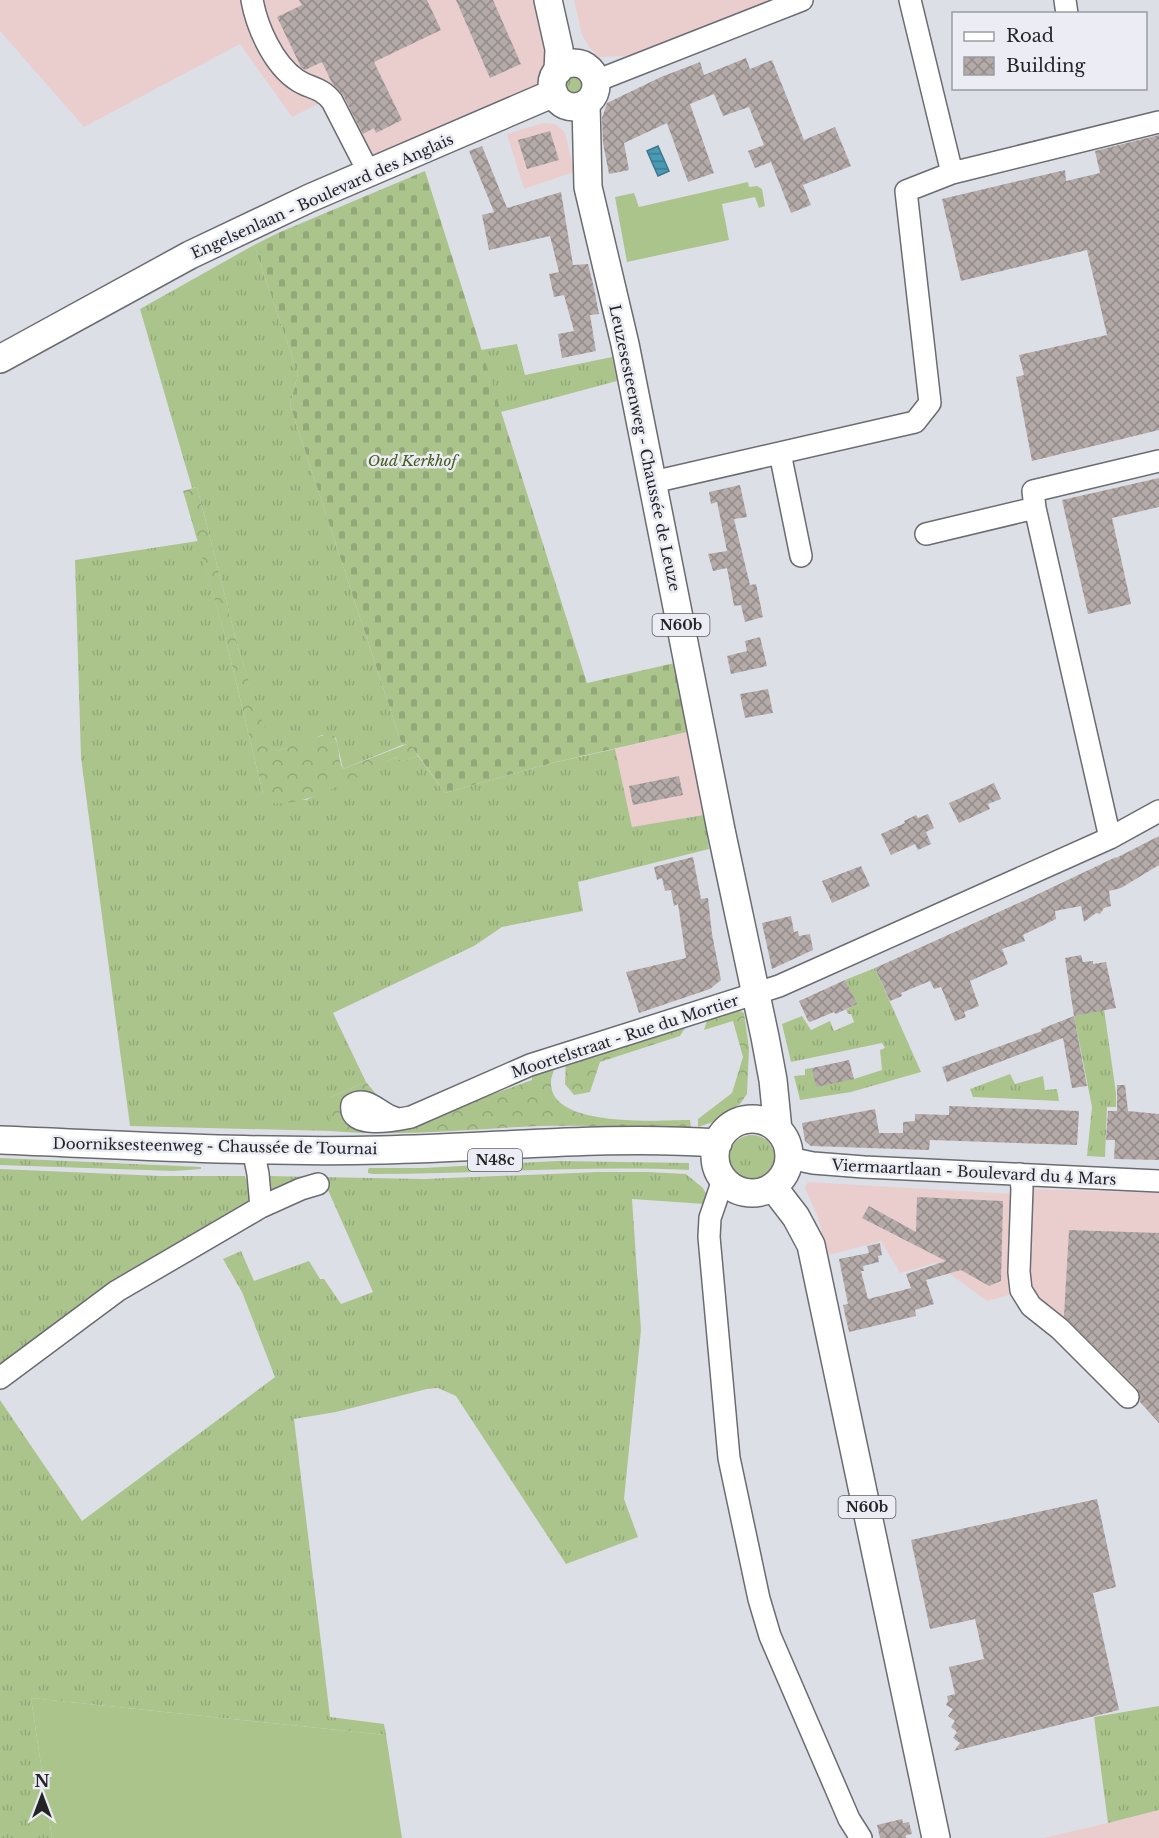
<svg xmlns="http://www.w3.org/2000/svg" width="1159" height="1838" viewBox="0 0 1159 1838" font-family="'Libre Baskerville',serif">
<defs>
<pattern id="grass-tufts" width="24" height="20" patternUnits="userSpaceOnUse" patternTransform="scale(1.5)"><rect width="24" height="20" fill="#abc48c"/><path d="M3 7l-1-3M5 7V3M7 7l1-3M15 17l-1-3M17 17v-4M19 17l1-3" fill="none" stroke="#93a879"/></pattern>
<pattern id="forest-crowns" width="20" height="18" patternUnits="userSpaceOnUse" patternTransform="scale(1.5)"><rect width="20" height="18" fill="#abc48c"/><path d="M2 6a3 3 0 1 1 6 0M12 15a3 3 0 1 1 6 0" fill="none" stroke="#93a879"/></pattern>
<pattern id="cemetery-stones" width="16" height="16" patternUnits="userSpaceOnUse" patternTransform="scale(1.5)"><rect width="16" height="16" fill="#abc48c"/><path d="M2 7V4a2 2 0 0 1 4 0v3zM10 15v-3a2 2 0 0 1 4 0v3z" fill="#93a879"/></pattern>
<pattern id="water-rules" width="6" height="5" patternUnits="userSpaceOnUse" patternTransform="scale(1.5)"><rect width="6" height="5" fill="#489ab5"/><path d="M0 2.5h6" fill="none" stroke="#3c7d93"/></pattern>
<pattern id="building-cross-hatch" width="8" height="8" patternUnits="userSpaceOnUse" patternTransform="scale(1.5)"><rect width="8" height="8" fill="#b4aba9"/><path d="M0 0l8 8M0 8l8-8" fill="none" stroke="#928b8a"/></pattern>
</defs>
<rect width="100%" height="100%" fill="#dddfe7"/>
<path fill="#e9cecd" d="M 0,0 L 537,0 L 547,44 L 547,62 L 543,75 L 536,88 L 359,165 L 326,100 L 292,117 L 240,44 L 84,127 L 0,31 Z
M 574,0 L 775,0 L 630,56 L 598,57 L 590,48 L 582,35 Z
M 543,123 L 555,124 L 565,132 L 574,172 L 524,189 L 507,134 Z
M 691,731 L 704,815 L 632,828 L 615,749 Z
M 808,1182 L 1013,1194 L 1012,1294 L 987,1301 L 935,1263 L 900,1273 L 881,1241 L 829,1255 L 817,1215 L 805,1188 Z
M 1029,1189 L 1159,1193 L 1159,1423 L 1064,1318 L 1031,1290 Z
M 1159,1810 L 1159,1838 L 1043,1838 L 1108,1823 Z"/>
<path fill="url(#grass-tufts)" d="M564 86a11 11 0 1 1 22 0a11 11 0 1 1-22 0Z
M 254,245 L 298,374 L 290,405 L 402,745 L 343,769 L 336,738 L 322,735 L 301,744 L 276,751 L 270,747 L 239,651 L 197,487 L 192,488 L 140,309 Z
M 517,344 L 525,375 L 612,357 L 617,381 L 501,412 L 481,350 Z
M 198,541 L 225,636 L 263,794 L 306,800 L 396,757 L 399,762 L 418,756 L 445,793 L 552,763 L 615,749 L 632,827 L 704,815 L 709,849 L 578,882 L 583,911 L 502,927 L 474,946 L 333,1013 L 366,1082 L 331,1097 L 331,1131 L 130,1126 L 81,758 L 75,560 Z
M 875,968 L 921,1072 L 851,1092 L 800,1100 L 794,1076 L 805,1075 L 805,1069 L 812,1068 L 854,1079 L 882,1070 L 880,1050 L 885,1048 L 882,1043 L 791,1062 L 782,1024 L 802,1016 L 811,1030 L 830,1021 L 834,1031 L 852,1023 L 854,1022 L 851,1014 L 848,1014 L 846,1010 L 856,1004 L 845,980 Z
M 1104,1009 L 1116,1093 L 1116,1107 L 1107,1107 L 1105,1157 L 1087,1156 L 1092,1107 L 1074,1016 Z
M 1010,1074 L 1015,1084 L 1043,1076 L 1045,1090 L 1057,1089 L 1059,1101 L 973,1097 L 970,1089 Z
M729 1158a23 23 0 1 1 46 0a23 23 0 1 1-46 0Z
M 0,1158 L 201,1167 L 201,1169 L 174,1171 L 0,1165 Z
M 558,1161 L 689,1163 L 689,1170 C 583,1165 478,1174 373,1174 L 368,1173 L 368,1170 L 369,1168 L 423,1168 Z
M 0,1169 L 161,1176 L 245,1176 L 252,1196 L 246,1208 L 0,1372 Z
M 599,1172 L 648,1172 L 686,1174 L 703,1188 L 706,1194 L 704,1204 L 632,1199 L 641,1330 L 624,1499 L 638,1537 L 566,1564 L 456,1396 L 438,1388 L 427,1389 L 336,1412 L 294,1419 L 330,1717 L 384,1724 L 386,1735 L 31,1698 L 52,1838 L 0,1838 L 0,1400 L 82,1521 L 275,1377 L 242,1292 L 223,1259 L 241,1251 L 254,1281 L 309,1261 L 320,1279 L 324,1279 L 341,1304 L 373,1292 L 328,1190 L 321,1181 L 271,1192 L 267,1185 L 267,1176 L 424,1179 Z
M 1159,1706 L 1159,1810 L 1108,1823 L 1094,1717 Z"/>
<path fill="url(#forest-crowns)" d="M 197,487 L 239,651 L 271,747 L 276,751 C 295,746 313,736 332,734 C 341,743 337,758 343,769 L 410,743 L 418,756 L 399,762 L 396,757 C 361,774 308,808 271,803 L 263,794 L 225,636 L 183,491 Z
M 736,1009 L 744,1013 L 749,1048 L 747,1094 L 740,1104 L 716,1121 L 698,1127 L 698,1119 L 732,1093 L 743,1057 L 733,1021 L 704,1030 L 709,1014 Z
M 691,1019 L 680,1036 L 600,1062 L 590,1092 L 574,1095 L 565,1084 L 566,1060 Z
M 556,1064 C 555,1069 551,1076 551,1082 C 549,1129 661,1120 690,1120 L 691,1128 C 640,1127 589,1125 539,1126 C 470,1129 400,1137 331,1131 L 331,1097 L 366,1082 L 376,1094 L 362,1095 L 348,1115 L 463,1105 L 532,1080 L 532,1073 Z"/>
<path fill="url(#cemetery-stones)" d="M 425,171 L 587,683 L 679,662 L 691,731 L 552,763 L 445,793 L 410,744 L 402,745 L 290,405 L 298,374 L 254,245 L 278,233 Z"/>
<path fill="#abc48c" d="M 748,182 L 749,187 L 757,186 L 762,189 L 765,206 L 759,208 L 755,197 L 722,204 L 729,240 L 627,262 L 615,197 L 634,193 L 639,207 Z
M 31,1698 L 386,1735 L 402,1838 L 52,1838 Z"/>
<path fill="url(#water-rules)" stroke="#3d778a" stroke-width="1.5" d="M 658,146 L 669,171 L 658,176 L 647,151 Z"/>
<path fill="url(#building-cross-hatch)" d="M 299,0 L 427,0 L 441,30 L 374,62 L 402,120 L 376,133 L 374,128 L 363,134 L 343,95 L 332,83 L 322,62 L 305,70 L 301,67 L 277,17 L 302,5 Z
M 456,0 L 493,0 L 521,64 L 490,78 Z
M 746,58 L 750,69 L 772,60 L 804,140 L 835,127 L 851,166 L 803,185 L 811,205 L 791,213 L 771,162 L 755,168 L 748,151 L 764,145 L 749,107 L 723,116 L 714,94 L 690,104 L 714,173 L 688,182 L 667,123 L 624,143 L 629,170 L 609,174 L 603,143 L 602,118 L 607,103 L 661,77 L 700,62 L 704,75 Z
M 550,131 L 559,160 L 527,169 L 518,140 Z
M 1159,135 L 1159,430 L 1032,461 L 1016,377 L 1024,375 L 1019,355 L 1107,335 L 1087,250 L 961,281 L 942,199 L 1065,170 L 1066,181 L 1100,173 L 1095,151 Z
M 482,146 L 507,208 L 561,192 L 573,265 L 588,264 L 594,288 L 599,314 L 590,315 L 596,351 L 562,358 L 558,334 L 574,331 L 564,295 L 554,297 L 549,274 L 559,272 L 550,236 L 489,250 L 482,215 L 494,212 L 469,151 Z
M 1159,478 L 1159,507 L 1112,518 L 1131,604 L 1088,614 L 1062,500 Z
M 740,485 L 747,517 L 734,519 L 750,585 L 756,584 L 763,617 L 745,622 L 741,605 L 734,606 L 727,568 L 713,571 L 708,554 L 727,551 L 717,502 L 711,504 L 709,492 Z
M 760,637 L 767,666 L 731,674 L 727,656 L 747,651 L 745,641 Z
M 768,689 L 773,713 L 745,718 L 740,694 Z
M 679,776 L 683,795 L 633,805 L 629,786 Z
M 994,783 L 1001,799 L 988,804 L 990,809 L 959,823 L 949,803 Z
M 928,814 L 934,828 L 926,832 L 931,844 L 918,850 L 915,844 L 891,855 L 881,834 L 905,823 L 904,821 L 916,815 L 918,818 Z
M 1159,836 L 1159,865 L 1121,888 L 1109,891 L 1111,906 L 1104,908 L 1100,914 L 1096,913 L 1084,922 L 1081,906 L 1055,911 L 1056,919 L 1023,935 L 1025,941 L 1002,949 L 1008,964 L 970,981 L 979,1006 L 964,1012 L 966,1017 L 955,1021 L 941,987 L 934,989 L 930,981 L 901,993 L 902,996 L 890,1001 L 875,968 L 1034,896 L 1116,857 L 1116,858 Z
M 693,857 L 701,899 L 708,898 L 712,934 L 721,980 L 710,989 L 639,1013 L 626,972 L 686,958 L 678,904 L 674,906 L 671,890 L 665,891 L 662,878 L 657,880 L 654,867 Z
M 861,866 L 870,886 L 832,903 L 822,881 Z
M 791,916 L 794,932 L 798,931 L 799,936 L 810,934 L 813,950 L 772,969 L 762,923 Z
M 1081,955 L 1083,962 L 1093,961 L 1093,964 L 1106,962 L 1116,1008 L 1074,1016 L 1087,1086 L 1072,1088 L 1063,1038 L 947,1082 L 942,1067 L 1042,1031 L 1041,1029 L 1074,1016 L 1065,958 Z
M 845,980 L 857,1004 L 836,1014 L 834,1012 L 810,1022 L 808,1021 L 799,1001 Z
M 849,1060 L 854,1079 L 816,1087 L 812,1068 Z
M 1117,1085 L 1125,1085 L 1128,1111 L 1159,1114 L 1159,1160 L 1114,1159 L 1115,1140 L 1106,1140 L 1108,1111 L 1117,1111 Z
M 949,1106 L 1079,1111 L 1077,1145 L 930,1140 L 929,1150 L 811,1146 L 805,1141 L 802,1123 L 875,1109 L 879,1133 L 903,1133 L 903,1122 L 915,1121 L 915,1114 L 949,1115 Z
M 917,1197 L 1003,1201 L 1001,1281 L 989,1286 L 961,1270 L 926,1280 L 934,1304 L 915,1310 L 916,1316 L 849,1332 L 843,1305 L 848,1304 L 839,1259 L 869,1253 L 867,1246 L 880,1243 L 882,1255 L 878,1256 L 879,1262 L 863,1266 L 864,1271 L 861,1271 L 868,1299 L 911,1288 L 906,1274 L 946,1261 L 862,1218 L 869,1206 L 916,1232 Z
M 1069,1230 L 1159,1233 L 1159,1423 L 1140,1402 L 1140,1394 L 1137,1388 L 1064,1316 Z
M 1097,1499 L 1116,1587 L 1093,1593 L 1119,1710 L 954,1751 L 960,1743 L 953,1738 L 957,1732 L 951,1727 L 955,1721 L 948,1716 L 953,1709 L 946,1705 L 948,1701 L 947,1696 L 955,1694 L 949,1667 L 984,1659 L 975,1619 L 930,1629 L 911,1540 Z
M 902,1819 L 903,1823 L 909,1822 L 912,1834 L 906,1835 L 906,1838 L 880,1838 L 877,1825 Z"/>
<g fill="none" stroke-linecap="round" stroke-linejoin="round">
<defs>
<path id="minor" d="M 252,0 C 257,27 273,64 297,80 C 310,89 320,86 332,101 L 369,173
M 1065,0 L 1067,14
M 596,81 L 802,0
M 952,173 L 1159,122
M 780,453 L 801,556
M 653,482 L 915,422 L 930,403 L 906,191 L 952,173 L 910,0
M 1035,508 L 1033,491 L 1159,461
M 926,534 L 1035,508 L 1110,838
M 395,1118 C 379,1114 368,1095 352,1105 C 348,1130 396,1120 411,1117 L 530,1065 L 779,986 L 1110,838 L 1159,811
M 789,1158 L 813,1163 L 864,1167 L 1159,1181
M 1020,1174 L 1022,1188 L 1019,1272 L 1021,1290 L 1031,1306 L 1060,1329 L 1128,1397
M 723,1180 L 710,1218 L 709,1237 L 729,1458 L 759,1599 L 770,1636 L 849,1819 L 861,1838
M 261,1207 L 301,1189 L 318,1184
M 0,1378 L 117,1291 L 261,1207 L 258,1174 L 253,1149"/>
<path id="major" d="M 548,0 L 559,49 L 558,71
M552 85a22 22 0 1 1 44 0a22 22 0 1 1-44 0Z
M 586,104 L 588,187 L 625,344 L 721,830 L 765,1037 L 773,1080 L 778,1130
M 0,359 L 190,255 L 310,198 L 554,93
M715 1156a37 37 0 1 1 74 0a37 37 0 1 1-74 0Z
M 0,1140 C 127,1145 254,1153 381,1150 C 493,1148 606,1135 718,1143
M 773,1187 L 796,1217 L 811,1245 L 936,1838"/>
</defs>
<use href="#minor" stroke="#6b6c73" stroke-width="24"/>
<use href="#major" stroke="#6b6c73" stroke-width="30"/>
<use href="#minor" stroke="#fff" stroke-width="21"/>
<use href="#major" stroke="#fff" stroke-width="27"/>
</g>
<g text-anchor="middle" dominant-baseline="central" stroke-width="5" stroke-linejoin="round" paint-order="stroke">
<g fill="#ebecf4" stroke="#606064" stroke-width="1.5">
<rect x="652.5" y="614" width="57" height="22" rx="4.5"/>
<rect x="468" y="1149" width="54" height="22" rx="4.5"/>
<rect x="838.5" y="1496" width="57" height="22" rx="4.5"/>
</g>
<g font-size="14" font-weight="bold" fill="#242427">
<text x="681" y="625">N60b</text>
<text x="495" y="1160">N48c</text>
<text x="867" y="1507">N60b</text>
</g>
<g font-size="15" fill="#242427" stroke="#ebecf4">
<text transform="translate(322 196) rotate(-24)">Engelsenlaan - Boulevard des Anglais</text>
<text transform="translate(645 448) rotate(78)">Leuzesesteenweg - Chaussée de Leuze</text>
<text transform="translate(625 1036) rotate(-18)">Moortelstraat - Rue du Mortier</text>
<text transform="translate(215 1146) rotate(1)">Doorniksesteenweg - Chaussée de Tournai</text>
<text transform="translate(974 1172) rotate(3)">Viermaartlaan - Boulevard du 4 Mars</text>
</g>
<g font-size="15" font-style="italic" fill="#455d1d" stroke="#ebecf4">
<text x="412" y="460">Oud Kerkhof</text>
</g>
</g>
<rect x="952" y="12" width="195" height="78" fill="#ebecf4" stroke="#9b9ca2" stroke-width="1.5"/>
<rect x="964" y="32" width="30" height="9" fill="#ffffff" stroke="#9b9ca2" stroke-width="1.5"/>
<text x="1006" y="42" font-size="18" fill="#242427">Road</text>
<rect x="964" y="57" width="30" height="18" fill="url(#building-cross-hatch)" stroke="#9b9ca2" stroke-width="1.5"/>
<text x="1006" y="72" font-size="18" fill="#242427">Building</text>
<g transform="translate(42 1796)" stroke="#ebecf4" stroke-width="4.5" paint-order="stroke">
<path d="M0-4.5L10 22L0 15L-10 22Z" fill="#242427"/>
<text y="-9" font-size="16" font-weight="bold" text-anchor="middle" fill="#242427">N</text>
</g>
</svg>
